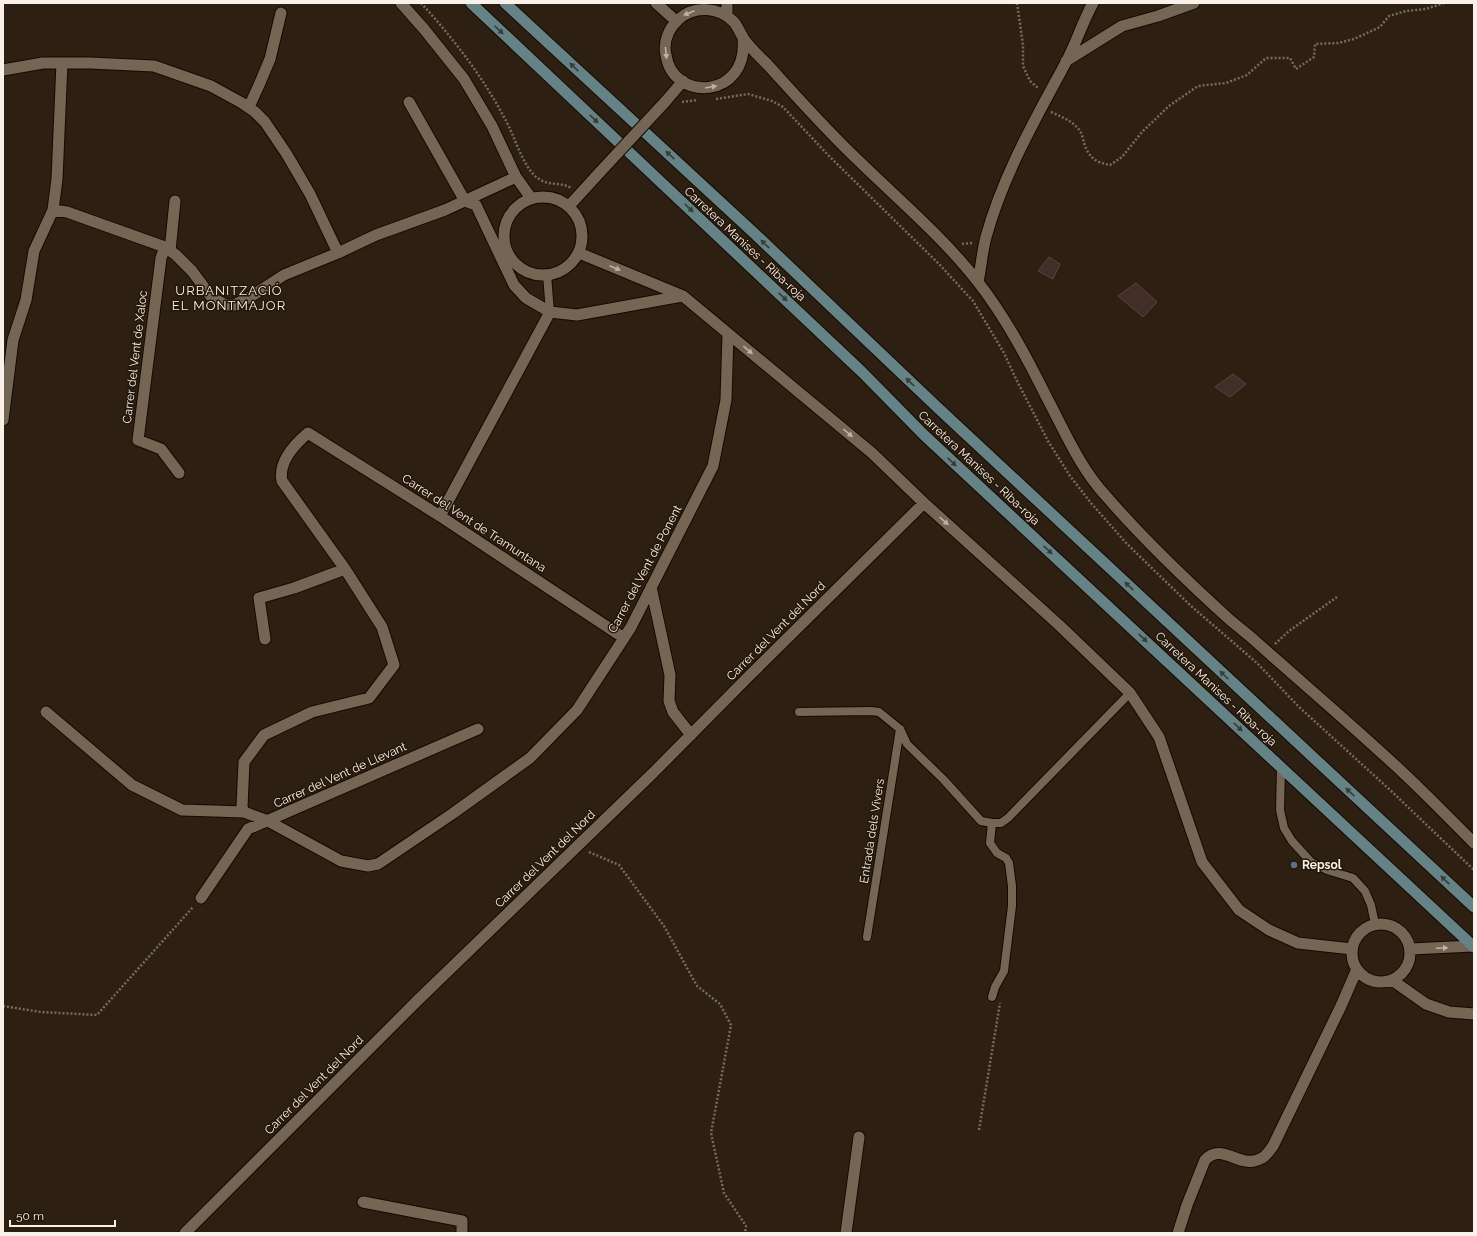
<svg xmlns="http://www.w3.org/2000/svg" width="1477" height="1236" viewBox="0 0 1477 1236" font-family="Raleway,sans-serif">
<rect width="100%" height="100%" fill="#2d2012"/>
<path fill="#422e29" stroke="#59433e" d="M 1049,257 L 1060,264 L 1053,279 L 1038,271 Z
M 1136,283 L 1157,302 L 1143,317 L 1118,296 Z
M 1233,374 L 1246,384 L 1230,397 L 1215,387 Z"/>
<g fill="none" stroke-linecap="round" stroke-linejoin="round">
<defs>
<path id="service" d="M 547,275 L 550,312
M 799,712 L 871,711 L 879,712 L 900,729 L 907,744 L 944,780 L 981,821 L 992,823 L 1001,823 L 1008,818 L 1130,693
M 1281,767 L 1280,810 L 1284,828 L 1292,841 L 1311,862 L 1327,870 L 1353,878 L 1365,891 L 1371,905 L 1375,924
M 867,937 L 900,729
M 992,997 L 995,987 L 1004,971 L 1012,906 L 1012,886 L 1009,863 L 1006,858 L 997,853 L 990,843 L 992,823"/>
<path id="minor" d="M 401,3 L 424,29 L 464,79 L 492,126 L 516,177 L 531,198
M 656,3 L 676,21
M 727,3 L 727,16
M 743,38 C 749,99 673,103 666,55 C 663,41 669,28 679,19 C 695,5 719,7 734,22 C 738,27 740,33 744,39 C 750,48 759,56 767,64 C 797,97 827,131 860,162 C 900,201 944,238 978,282 C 1006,318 1027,358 1047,398 C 1065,432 1080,468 1106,496 C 1144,540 1187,581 1230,620 C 1244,631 1258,643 1271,655 C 1313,692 1356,729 1397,767 C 1424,792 1449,818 1474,843
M 1066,61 L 1122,26 L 1158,16 L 1194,3
M 3,70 L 43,63 L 90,63 L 154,66 L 211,86 L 242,103 L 255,112 L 265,122 L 286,153 L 310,194 L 338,253 L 376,235 L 445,210 L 516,177
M 409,102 L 465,201
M 665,102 L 683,81
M 249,107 L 259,85 L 270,59 L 281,13
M504 236a39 39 0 1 1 78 0a39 39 0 1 1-78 0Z
M 465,201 L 476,205 L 514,285 L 526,298 L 550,312 L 577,315 L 682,296
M 569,206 L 600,172
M 53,210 L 67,212 L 165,247 L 176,255 L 192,271 L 212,298 L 226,305 L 234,305 L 252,296 L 284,275 L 338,253
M 165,247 L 161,258 L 138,440 L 161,449 L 179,473
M 170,251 L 175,201
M 579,253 L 683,296 L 872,453 L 924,503 L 1059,625 L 1130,693 L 1159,737 L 1202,862 L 1239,910 L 1269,930 L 1298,943 L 1352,949
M 978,282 C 981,268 982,252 986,237 C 1003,175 1035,120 1065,64 C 1076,44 1082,23 1093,3
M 3,420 L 13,340 L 26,300 L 34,251 L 53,210 L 57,179 L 62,63
M 440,516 L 550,312
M 651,587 L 670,675 L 669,701 L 673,712 L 691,735
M 624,638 L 440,516 L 308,433 C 295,444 278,462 282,481 L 345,569 L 382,627 L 394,665 L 369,698 L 312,712 L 264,735 L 244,762 L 242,807 L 244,812 L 268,821 L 341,861 L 368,866 L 378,864 L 452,814 L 530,758 L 577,710 L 624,638 L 631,627 L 713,466 L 726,400 L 728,334
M 265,639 L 259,598 L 294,588 L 345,569
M 46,712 L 132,785 L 182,810 L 244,812
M 201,898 L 248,829 L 478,729
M1352 953a29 29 0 1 1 58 0a29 29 0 1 1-58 0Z
M 1411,949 L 1473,946
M 1392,980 L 1426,1004 L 1449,1012 L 1474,1014
M 363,1202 L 462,1221 L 462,1233
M 185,1233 L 419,999 L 654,772 L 750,675 L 924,503
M 846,1233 L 859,1137
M 1178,1233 L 1187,1205 L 1205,1160 C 1223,1141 1240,1171 1262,1158 C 1266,1156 1270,1150 1273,1146 L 1341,1006 L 1357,969"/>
<path id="secondary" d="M 471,3 L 862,372 L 924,435 L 1474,947
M 505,3 L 755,234 L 938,408 L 1474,907"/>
</defs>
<use href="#service" stroke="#150901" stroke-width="10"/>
<use href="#minor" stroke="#150901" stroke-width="13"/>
<use href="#secondary" stroke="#150901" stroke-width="13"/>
<path stroke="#776b5f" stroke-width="2.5" stroke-dasharray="2 2" stroke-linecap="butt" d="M 421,3 C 453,38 483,77 505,119 C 515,136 523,169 539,179 C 549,186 562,182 571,188
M 1017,3 L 1023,45 L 1023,66 L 1030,81 L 1038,88
M 716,99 L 748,94 L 772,101 L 783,107 L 829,156 L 939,264 L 973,301 L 1004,353 L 1016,379 L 1048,441 L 1070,476 L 1091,503 L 1127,544 L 1191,606 L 1257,663 L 1299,707 L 1389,789 L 1474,870
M 682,102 L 697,100
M 1051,112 C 1062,117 1073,121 1080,131 C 1082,134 1083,139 1084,143 C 1089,158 1095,162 1110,165 L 1122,157 L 1142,132 L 1169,106 L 1198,86 L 1226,83 L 1247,75 L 1266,58 L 1290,58 L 1296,69 L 1314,57 L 1315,44 L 1338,43 L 1354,39 L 1380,27 L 1389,16 L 1406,11 L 1426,9 L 1444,3
M 962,244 L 972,243
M 1275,644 L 1289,631 L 1337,597
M 589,852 L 619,865 L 664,926 L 697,986 L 720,1004 L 731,1025 L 711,1133 L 724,1193 L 746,1226 L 745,1233
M 3,1006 L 41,1012 L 97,1015 L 193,907
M 979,1130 L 1000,1003"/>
<use href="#service" stroke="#746555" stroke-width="8"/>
<use href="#minor" stroke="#746555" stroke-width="11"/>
<use href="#secondary" stroke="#658286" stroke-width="11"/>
<defs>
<path id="minor-bridge" d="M 600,172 L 665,102"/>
</defs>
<use href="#minor-bridge" stroke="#150901" stroke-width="13" stroke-linecap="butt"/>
<use href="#minor-bridge" stroke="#746555" stroke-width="11"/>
</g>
<defs><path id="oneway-solid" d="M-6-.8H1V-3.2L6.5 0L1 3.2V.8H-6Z"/></defs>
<g fill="#beb2a6">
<use href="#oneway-solid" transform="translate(689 13) rotate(157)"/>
<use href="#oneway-solid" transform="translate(666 53) rotate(84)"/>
<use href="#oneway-solid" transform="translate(711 87) rotate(-10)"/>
<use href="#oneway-solid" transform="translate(615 268) rotate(23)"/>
<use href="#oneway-solid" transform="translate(748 350) rotate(40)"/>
<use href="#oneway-solid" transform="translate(848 433) rotate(40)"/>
<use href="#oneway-solid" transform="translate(944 521) rotate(42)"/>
<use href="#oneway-solid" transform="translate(1442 948) rotate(-2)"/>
</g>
<g fill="#3a3c35">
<use href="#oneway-solid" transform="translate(499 30) rotate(43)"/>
<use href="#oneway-solid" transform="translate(574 67) rotate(-137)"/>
<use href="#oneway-solid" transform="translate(594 119) rotate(43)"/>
<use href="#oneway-solid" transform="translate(670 155) rotate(-137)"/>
<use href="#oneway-solid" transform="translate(689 208) rotate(43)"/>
<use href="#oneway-solid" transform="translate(765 244) rotate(-136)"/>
<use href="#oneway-solid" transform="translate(783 297) rotate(43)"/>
<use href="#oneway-solid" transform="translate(910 382) rotate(-136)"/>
<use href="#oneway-solid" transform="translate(952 462) rotate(43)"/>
<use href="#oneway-solid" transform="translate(1048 550) rotate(43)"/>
<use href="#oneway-solid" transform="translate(1129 586) rotate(-137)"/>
<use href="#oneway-solid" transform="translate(1143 638) rotate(43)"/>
<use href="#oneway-solid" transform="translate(1224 675) rotate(-137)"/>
<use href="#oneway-solid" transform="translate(1238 727) rotate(43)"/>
<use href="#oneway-solid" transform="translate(1350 792) rotate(-137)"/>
<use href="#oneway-solid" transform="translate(1445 880) rotate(-137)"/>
</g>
<circle fill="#5c6f8a" stroke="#231709" stroke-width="1.5" cx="1294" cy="865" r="4"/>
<g text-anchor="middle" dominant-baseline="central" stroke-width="3" stroke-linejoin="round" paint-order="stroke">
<g font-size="12" fill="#faf1e8" stroke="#231709">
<text transform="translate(745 244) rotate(43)">Carretera Manises - Riba-roja</text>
<text transform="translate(135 357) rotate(-83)">Carrer del Vent de Xaloc</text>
<text transform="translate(979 468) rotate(43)">Carretera Manises - Riba-roja</text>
<text transform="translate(474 523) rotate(33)">Carrer del Vent de Tramuntana</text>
<text transform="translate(645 569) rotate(-62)">Carrer del Vent de Ponent</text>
<text transform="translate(776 631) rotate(-45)">Carrer del Vent del Nord</text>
<text transform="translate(1216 689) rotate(43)">Carretera Manises - Riba-roja</text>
<text transform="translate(340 775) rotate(-24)">Carrer del Vent de Llevant</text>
<text transform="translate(872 831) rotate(-81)">Entrada dels Vivers</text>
<text transform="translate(545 859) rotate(-44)">Carrer del Vent del Nord</text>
<text transform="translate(314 1085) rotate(-45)">Carrer del Vent del Nord</text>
</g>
<g font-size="12" font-weight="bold" fill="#faf1e8" stroke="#231709" text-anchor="start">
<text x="1302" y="865">Repsol</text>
</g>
<g font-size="13" letter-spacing="1" fill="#faf1e8" stroke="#231709">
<text x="229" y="290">URBANITZACIÓ<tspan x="229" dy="15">EL MONTMAJOR</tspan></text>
</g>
</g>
<rect width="1477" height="1236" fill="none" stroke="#faf1e8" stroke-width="8"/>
<path d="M10 1220v6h105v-6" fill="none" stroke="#faf1e8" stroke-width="2"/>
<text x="16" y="1220" font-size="12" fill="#faf1e8" stroke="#231709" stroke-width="3" paint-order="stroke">50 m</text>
</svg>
